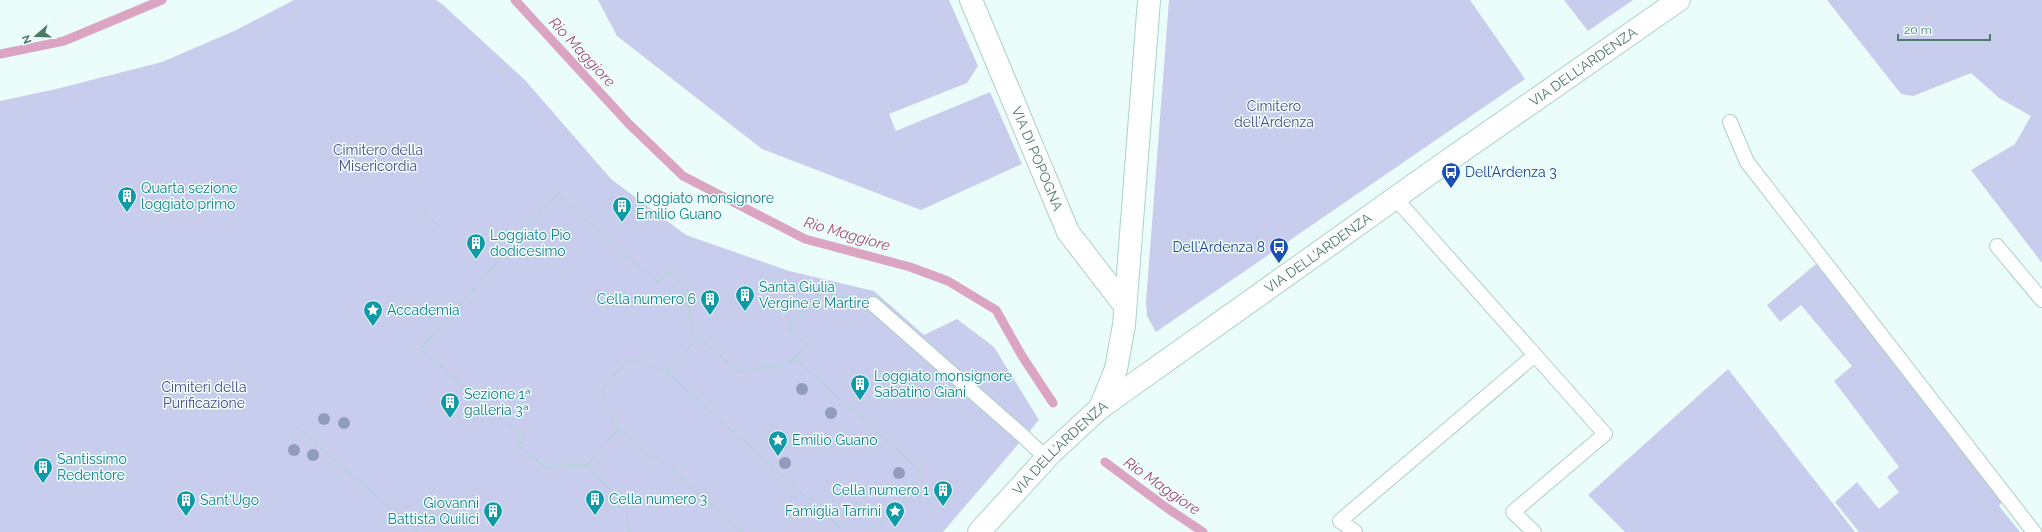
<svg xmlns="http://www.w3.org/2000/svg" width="2042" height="532" viewBox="0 0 2042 532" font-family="Raleway,sans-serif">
<rect width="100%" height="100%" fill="#ebfdfb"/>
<path fill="#c8cded" d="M 294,0 L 436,0 L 442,4 L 525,80 L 611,179 L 686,235 L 789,271 L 874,291 L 924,335 L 957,319 L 994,347 L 1039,420 L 943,532 L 0,532 L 0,101 L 56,89 L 162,62 L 234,31 Z
M 598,0 L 949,0 L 978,66 L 967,83 L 889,114 L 896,131 L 990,92 L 1022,164 L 921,210 L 762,149 L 617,36 Z
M 1169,0 L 1470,0 L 1525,79 L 1156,332 L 1147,316 L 1146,302 Z
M 1564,0 L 1633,0 L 1588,31 Z
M 1827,0 L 2042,0 L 2042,263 L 1971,170 L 2015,144 L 2031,116 L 1999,98 L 1971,73 L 1913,96 L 1901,94 Z
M 1816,264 L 2003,501 L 1999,506 L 2020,532 L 1859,532 L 1835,502 L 1857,482 L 1879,509 L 1899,492 L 1887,477 L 1899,467 L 1834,381 L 1852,366 L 1801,305 L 1780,322 L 1767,305 Z
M 1728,369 L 1855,532 L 1625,532 L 1588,495 Z"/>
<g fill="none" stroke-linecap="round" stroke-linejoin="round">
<path stroke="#dba4c3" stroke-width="9" d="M 515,0 L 629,124 L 683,176 L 805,239 L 910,267 L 948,281 L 996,310 L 1022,356 L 1053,403
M 0,54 L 64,41 L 162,0
M 1105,462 L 1167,508 L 1203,532"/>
<defs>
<path id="lane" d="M 1730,122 L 1747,162 L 2034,532
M 1997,246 L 2042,300
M 873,304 L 1022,435 L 1046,458
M 1355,532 L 1340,521 L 1535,355 L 1395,198
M 1534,532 L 1513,512 L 1605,434 L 1535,355"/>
<g id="street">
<path id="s1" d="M 971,0 L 1068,232 L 1125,306"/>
</g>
<g id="secondary">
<path d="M 1100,408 L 1116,369 L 1124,325 L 1149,0"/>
<path id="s2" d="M 979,532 L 1051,453 L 1100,408 L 1436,169 L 1679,0"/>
</g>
</defs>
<use href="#lane" stroke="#accfc4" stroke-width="16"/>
<use href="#street" stroke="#accfc4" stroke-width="24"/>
<use href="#secondary" stroke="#aad2c7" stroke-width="24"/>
<path stroke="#a4dac8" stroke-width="2.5" stroke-dasharray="1 3" stroke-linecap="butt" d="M 409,199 L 443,229
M 486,269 L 489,272
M 696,341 L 699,338 L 740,372 L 798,361 L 920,470 L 913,491 L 873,532
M 791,362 L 807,344 L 789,328 L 823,291 L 852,299
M 293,424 L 418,532
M 618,428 C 595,388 598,393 628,361 L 640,362 L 667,373 L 845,532
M 587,465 L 545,467 L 518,445 L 525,438 L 420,349 L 557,194 L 658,283 L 670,271 L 685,287 L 695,341 L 667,373
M 629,532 L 625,506 L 587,465 L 618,428 L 650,458 L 661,459 L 742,532"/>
<use href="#lane" stroke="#fff" stroke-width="14"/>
<use href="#street" stroke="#fff" stroke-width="22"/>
<use href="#secondary" stroke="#fff" stroke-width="22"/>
</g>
<g fill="#919bbe">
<circle cx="802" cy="389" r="6"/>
<circle cx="831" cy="413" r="6"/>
<circle cx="324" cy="419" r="6"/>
<circle cx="344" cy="423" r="6"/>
<circle cx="294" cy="450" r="6"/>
<circle cx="313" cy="455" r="6"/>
<circle cx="785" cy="463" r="6"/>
<circle cx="899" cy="473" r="6"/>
</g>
<defs>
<symbol id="bus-pin" viewBox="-11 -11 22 30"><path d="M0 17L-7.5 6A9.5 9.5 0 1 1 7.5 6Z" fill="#1a4fb4" stroke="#f3fffd"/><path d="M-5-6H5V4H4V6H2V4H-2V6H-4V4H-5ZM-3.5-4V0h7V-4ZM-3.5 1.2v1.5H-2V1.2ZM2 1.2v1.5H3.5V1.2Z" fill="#fff"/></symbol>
<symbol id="building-pin" viewBox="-11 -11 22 30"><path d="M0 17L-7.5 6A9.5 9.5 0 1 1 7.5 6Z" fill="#0f9aa8" stroke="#f3fffd"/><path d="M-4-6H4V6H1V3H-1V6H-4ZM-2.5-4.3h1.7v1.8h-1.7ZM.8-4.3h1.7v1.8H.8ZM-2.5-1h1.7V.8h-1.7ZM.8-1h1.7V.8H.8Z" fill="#fff"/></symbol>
<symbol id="sight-pin" viewBox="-11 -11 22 30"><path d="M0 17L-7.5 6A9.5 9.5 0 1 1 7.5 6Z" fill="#0f9aa8" stroke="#f3fffd"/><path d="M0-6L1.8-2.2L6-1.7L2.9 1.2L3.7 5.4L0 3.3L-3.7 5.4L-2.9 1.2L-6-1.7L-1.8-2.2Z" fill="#fff"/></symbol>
</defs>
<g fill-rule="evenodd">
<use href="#bus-pin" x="1440" y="161" width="22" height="30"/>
<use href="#building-pin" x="116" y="185" width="22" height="30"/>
<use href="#building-pin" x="611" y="195" width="22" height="30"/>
<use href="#building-pin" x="465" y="232" width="22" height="30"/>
<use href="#bus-pin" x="1268" y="236" width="22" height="30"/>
<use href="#building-pin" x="734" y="284" width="22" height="30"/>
<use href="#building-pin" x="699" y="288" width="22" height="30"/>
<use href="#sight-pin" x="362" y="299" width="22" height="30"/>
<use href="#building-pin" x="849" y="373" width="22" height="30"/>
<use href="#building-pin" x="439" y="391" width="22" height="30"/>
<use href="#sight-pin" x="767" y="429" width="22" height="30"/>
<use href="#building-pin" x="32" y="456" width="22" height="30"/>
<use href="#building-pin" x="932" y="479" width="22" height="30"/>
<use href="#building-pin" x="584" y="488" width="22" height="30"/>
<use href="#building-pin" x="175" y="489" width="22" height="30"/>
<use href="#building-pin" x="482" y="500" width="22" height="30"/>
<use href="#sight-pin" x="884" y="500" width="22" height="30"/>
</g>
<g text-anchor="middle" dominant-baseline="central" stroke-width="3" stroke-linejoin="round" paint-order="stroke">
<g font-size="14" fill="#4c7b69" stroke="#f3fffd">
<text stroke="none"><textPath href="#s2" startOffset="765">VIA DELL'ARDENZA</textPath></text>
<text stroke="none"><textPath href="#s1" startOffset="172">VIA DI POPOGNA</textPath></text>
<text stroke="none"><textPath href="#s2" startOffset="441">VIA DELL'ARDENZA</textPath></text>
<text stroke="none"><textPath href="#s2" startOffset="117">VIA DELL'ARDENZA</textPath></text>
</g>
<g font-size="14" fill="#484a8d" stroke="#f3fffd">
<text x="1274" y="106">Cimitero<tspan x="1274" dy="16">dell'Ardenza</tspan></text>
<text x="378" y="150">Cimitero della<tspan x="378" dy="16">Misericordia</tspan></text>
<text x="204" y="387">Cimiteri della<tspan x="204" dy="16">Purificazione</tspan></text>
</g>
<g font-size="14" fill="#164399" stroke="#f3fffd" text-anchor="start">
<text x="1465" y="172">Dell’Ardenza 3</text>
<text x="1265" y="247" text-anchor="end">Dell’Ardenza 8</text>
</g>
<g font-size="14" fill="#0d838f" stroke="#f3fffd" text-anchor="start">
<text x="141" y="188">Quarta sezione<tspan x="141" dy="16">loggiato primo</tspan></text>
<text x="636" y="198">Loggiato monsignore<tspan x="636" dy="16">Emilio Guano</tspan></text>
<text x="490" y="235">Loggiato Pio<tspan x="490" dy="16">dodicesimo</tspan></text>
<text x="759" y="287">Santa Giulia<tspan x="759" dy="16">Vergine e Martire</tspan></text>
<text x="696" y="299" text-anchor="end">Cella numero 6</text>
<text x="387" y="310">Accademia</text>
<text x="874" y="376">Loggiato monsignore<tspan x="874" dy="16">Sabatino Giani</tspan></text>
<text x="464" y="394">Sezione 1ª<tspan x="464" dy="16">galleria 3ª</tspan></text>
<text x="792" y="440">Emilio Guano</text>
<text x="57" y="459">Santissimo<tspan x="57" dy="16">Redentore</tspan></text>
<text x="929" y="490" text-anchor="end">Cella numero 1</text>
<text x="609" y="499">Cella numero 3</text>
<text x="200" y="500">Sant'Ugo</text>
<text x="479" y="503" text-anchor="end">Giovanni<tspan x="479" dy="16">Battista Quilici</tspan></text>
<text x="881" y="511" text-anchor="end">Famiglia Tarrini</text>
</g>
<g font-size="15" font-style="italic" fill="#a54d7e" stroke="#f3fffd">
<text transform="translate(582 52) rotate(47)">Rio Maggiore</text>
<text transform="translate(847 234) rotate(16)">Rio Maggiore</text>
<text transform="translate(1162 486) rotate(35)">Rio Maggiore</text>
</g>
</g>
<g transform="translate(36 36) rotate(250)" stroke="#f3fffd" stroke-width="3" paint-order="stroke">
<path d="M0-3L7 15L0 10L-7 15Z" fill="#4c7b69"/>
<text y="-6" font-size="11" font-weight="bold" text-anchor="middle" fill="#4c7b69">N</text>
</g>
<path d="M1898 34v6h92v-6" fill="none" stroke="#4c7b69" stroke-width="2"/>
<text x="1904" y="34" font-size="12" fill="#4c7b69" stroke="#f3fffd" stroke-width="3" paint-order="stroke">20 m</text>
</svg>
